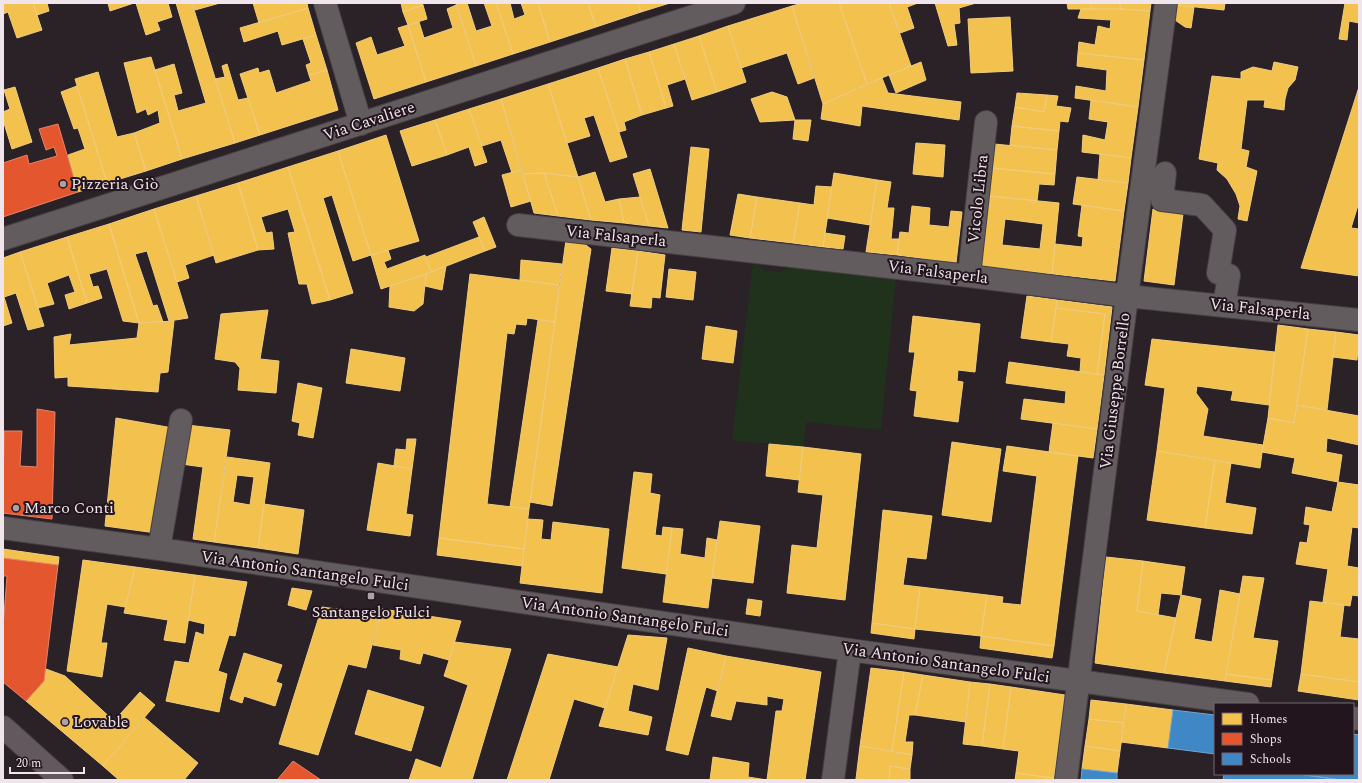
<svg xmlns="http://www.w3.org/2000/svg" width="1362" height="783" viewBox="0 0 1362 783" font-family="Spectral,serif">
<rect width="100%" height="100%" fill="#2a2226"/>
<path fill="#21321c" d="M 753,263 L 757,264 L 763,270 L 780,272 L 789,267 L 896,279 L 881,430 L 807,422 L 803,447 L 732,440 Z"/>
<path fill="#f2c14e" stroke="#f1cc7d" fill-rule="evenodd" d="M 3,3 L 33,3 L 42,30 L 17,38 L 8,12 L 3,14 Z
M 33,3 L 47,3 L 49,11 L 37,15 Z
M 108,3 L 134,3 L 110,11 Z
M 136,3 L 168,3 L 172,17 L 157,22 L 160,30 L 146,35 Z
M 176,3 L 192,3 L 235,143 L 182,159 L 155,70 L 174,64 L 182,93 L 174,95 L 178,111 L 206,103 Z
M 192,3 L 220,3 L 195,10 Z
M 253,3 L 307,3 L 308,8 L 259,23 Z
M 401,3 L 422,3 L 423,5 L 403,12 Z
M 456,3 L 467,3 L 476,31 L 492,26 L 484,3 L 496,3 L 513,54 L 476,66 Z
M 496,3 L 510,3 L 514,19 L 525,15 L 521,3 L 538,3 L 550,42 L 513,54 Z
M 538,3 L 588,3 L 596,27 L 550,42 Z
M 588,3 L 638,3 L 641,12 L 596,27 Z
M 638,3 L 670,3 L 641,12 Z
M 802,3 L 839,3 L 867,84 L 823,104 L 792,6 Z
M 839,3 L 889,3 L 911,66 L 867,84 Z
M 889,3 L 918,3 L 907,7 L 914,28 L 900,33 Z
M 935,3 L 976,3 L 959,8 L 960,23 L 954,24 L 957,45 L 948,46 Z
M 1067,3 L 1091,3 L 1092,9 L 1068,9 Z
M 1091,3 L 1119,3 L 1121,9 L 1092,9 Z
M 1119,3 L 1151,3 L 1150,11 L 1121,9 Z
M 1177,3 L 1225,3 L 1224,10 L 1177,5 Z
M 1345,3 L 1359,3 L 1359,23 L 1349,21 L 1347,40 L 1339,39 Z
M 423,5 L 427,19 L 408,25 L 403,12 Z
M 456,5 L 476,66 L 426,82 L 408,25 L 419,22 L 424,38 L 453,28 L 447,9 Z
M 1177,5 L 1194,7 L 1191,28 L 1185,27 L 1175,20 Z
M 792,6 L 814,78 L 798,84 L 787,53 L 741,68 L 728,26 Z
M 308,8 L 316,35 L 282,45 L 278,31 L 244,42 L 240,28 Z
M 1081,9 L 1121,9 L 1150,11 L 1144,60 L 1078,53 L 1079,42 L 1095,45 L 1098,26 L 1110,29 L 1111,20 L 1078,18 Z
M 1010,17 L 1013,71 L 971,73 L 968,19 Z
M 408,25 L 426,82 L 374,99 L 356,43 L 371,37 L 377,55 L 405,46 L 398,28 Z
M 728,26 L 746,82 L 717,92 L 699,36 Z
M 316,35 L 327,70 L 309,75 L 306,65 L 311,63 L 303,39 Z
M 699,36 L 717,92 L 692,100 L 674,44 Z
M 674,44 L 685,79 L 667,85 L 673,106 L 666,108 L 649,52 Z
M 649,52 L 666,108 L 642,115 L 625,59 Z
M 1078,53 L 1144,60 L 1138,107 L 1075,98 L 1076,86 L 1106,91 L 1107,70 L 1077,66 Z
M 151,57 L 182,159 L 146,171 L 134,133 L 160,123 L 158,110 L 148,115 L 146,109 L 137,113 L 124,63 Z
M 625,59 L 642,115 L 624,122 L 626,130 L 619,132 L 598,68 Z
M 921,62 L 926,80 L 896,93 L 889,75 Z
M 1274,62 L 1298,67 L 1295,80 L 1288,88 L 1285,99 L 1284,110 L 1264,107 L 1265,100 L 1247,100 L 1241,149 L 1249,151 L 1246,167 L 1257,171 L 1247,221 L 1238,219 L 1240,206 L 1236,194 L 1227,179 L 1217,170 L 1218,163 L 1199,159 L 1212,76 L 1241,79 L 1241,72 L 1253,67 L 1272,71 Z
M 227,64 L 238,100 L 248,98 L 260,135 L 235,143 L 215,79 L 225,77 L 222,66 Z
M 258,68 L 259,73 L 269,70 L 276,93 L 311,81 L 309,75 L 327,70 L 338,110 L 260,135 L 240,74 Z
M 598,68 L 627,157 L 610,162 L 594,115 L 584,118 L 590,136 L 567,143 L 548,84 Z
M 98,72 L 117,137 L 134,133 L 146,171 L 107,183 L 75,79 Z
M 882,78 L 888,93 L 961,102 L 959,120 L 862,106 L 860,126 L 821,119 L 823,104 Z
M 548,84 L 567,143 L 578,177 L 544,173 L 523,174 L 501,99 Z
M 77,86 L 107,183 L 78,192 L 68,155 L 85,149 L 78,128 L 74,129 L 61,92 Z
M 15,87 L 32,142 L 12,149 L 3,120 L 3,112 L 10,109 L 4,90 Z
M 1359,87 L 1359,202 L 1351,228 L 1359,229 L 1359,276 L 1301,268 Z
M 772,92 L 787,97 L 795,120 L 760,122 L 751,99 Z
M 1017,93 L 1047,95 L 1044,112 L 1015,107 Z
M 1047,95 L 1058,96 L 1056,106 L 1071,108 L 1068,122 L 1060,121 L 1059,131 L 1012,126 L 1015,107 L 1044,112 Z
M 501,99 L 521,170 L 512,173 L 501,140 L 482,146 L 469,109 Z
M 1091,100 L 1138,107 L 1131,158 L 1082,152 L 1083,135 L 1105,140 L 1108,122 L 1089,119 Z
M 469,109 L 487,162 L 475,166 L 469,147 L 447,155 L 435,120 Z
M 435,120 L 447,155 L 412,166 L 400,131 Z
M 795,120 L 811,120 L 808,141 L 793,139 Z
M 1012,126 L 1059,131 L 1057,150 L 1010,145 Z
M 386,135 L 419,241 L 371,255 L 338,151 Z
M 916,143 L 945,145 L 943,177 L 913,174 Z
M 994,144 L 1057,150 L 1055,174 L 992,168 Z
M 691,147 L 709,149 L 701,232 L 682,230 Z
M 338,151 L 371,255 L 353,261 L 332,195 L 323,198 L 353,293 L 330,300 L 288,167 Z
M 1100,154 L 1131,158 L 1128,183 L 1098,180 Z
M 288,167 L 330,300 L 312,304 L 307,284 L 299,284 L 288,233 L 295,232 L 288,209 L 261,217 L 266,233 L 272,232 L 274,249 L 258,250 L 238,183 Z
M 992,168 L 1055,174 L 1054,185 L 1039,184 L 1037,201 L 989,196 Z
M 650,169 L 668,228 L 649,226 L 633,174 Z
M 521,170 L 531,201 L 511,207 L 502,175 Z
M 595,172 L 605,202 L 619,199 L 624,223 L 591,220 L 578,177 Z
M 544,173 L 558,216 L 534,213 L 523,174 Z
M 544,173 L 578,177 L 591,220 L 558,216 Z
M 834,173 L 877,180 L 870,225 L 827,218 Z
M 1077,177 L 1128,183 L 1124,211 L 1073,204 Z
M 877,180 L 891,182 L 887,208 L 894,208 L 891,239 L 899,239 L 897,255 L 866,252 Z
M 238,183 L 258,250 L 216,263 L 196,196 Z
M 816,186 L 832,187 L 823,247 L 793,243 L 800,203 L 814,205 Z
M 738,194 L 757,197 L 750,238 L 730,235 Z
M 196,196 L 214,255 L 185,265 L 189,278 L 177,282 L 154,209 Z
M 989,196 L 1059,203 L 1052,274 L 981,266 ZM 1005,219 L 1043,224 L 1040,249 L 1002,245 Z
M 640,197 L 649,226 L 624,223 L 619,199 Z
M 757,197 L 800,203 L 793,243 L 750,238 Z
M 1082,205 L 1124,211 L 1115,281 L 1052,274 L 1055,244 L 1082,247 L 1083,237 L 1078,236 Z
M 912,206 L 930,208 L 929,225 L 949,227 L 951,211 L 962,212 L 956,263 L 897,255 L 900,232 L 909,233 Z
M 154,209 L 188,318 L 169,321 L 147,251 L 135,254 L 153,306 L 157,305 L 163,322 L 139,323 L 109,224 Z
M 1153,209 L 1183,214 L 1174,285 L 1144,281 Z
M 484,217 L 496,247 L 485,251 L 473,222 Z
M 109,224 L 139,323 L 123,321 L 107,269 L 89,274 L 93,287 L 98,286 L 102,298 L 87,303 L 67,237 Z
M 825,233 L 845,236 L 843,249 L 823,247 Z
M 67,237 L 87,303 L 69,309 L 65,295 L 75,292 L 69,275 L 47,283 L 54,304 L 38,308 L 20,252 Z
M 479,237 L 485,251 L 431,272 L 426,257 Z
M 566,240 L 582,242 L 591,249 L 552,506 L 530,502 Z
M 612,248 L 638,251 L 632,294 L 606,291 Z
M 388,250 L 391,259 L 384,262 L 387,269 L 425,255 L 431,272 L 381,289 L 371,255 Z
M 638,251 L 665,255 L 660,298 L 652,297 L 651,308 L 630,306 Z
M 20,252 L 44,326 L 28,330 L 16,293 L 4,297 L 12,323 L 3,326 L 3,258 Z
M 521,260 L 562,264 L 559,285 L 520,280 Z
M 446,266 L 442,290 L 425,286 L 426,274 Z
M 669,269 L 696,272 L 693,300 L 666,297 Z
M 426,274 L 423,304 L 414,311 L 389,307 L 390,286 Z
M 470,274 L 559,285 L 555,322 L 527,318 L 526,325 L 516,324 L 514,334 L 507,333 L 487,504 L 529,509 L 524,549 L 439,538 Z
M 1027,296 L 1057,300 L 1051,342 L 1021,338 Z
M 1057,300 L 1112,307 L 1104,375 L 1097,374 L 1105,314 L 1056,308 Z
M 1056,308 L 1105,314 L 1097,374 L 1080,372 L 1081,358 L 1067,356 L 1069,344 L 1051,342 Z
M 268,310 L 260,359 L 279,361 L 276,393 L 238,390 L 240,368 L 235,362 L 215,359 L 221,314 Z
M 913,316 L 980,324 L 975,372 L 958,370 L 957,381 L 963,382 L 958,422 L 914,416 L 917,391 L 910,390 L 915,352 L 909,352 Z
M 538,320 L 555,322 L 529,509 L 510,507 Z
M 174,321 L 168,372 L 160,373 L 158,392 L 68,386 L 68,377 L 55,378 L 54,337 L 71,334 L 69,345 L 137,338 L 139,323 Z
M 1278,325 L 1308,329 L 1294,423 L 1268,418 Z
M 706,326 L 737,331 L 733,363 L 702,359 Z
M 1308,329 L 1336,332 L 1327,410 L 1297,405 Z
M 1336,332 L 1359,335 L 1357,360 L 1333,357 Z
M 1152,339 L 1275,352 L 1269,405 L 1231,400 L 1233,391 L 1197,386 L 1196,393 L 1208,409 L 1203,436 L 1263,445 L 1260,468 L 1157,451 L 1165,388 L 1145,385 Z
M 351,349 L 405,358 L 400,391 L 346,383 Z
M 1009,362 L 1104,375 L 1097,429 L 1021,419 L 1024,399 L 1065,404 L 1066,391 L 1006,383 Z
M 298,383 L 322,388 L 313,438 L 298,435 L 300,423 L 292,421 Z
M 1297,405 L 1359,416 L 1359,445 L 1327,438 L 1326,452 L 1342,455 L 1338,482 L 1292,473 L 1295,458 L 1262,452 L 1268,418 L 1294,423 Z
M 116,418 L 173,428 L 156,533 L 105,526 Z
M 1053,423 L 1097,429 L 1093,458 L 1049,452 Z
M 187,425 L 230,430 L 214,542 L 193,539 L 203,467 L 181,464 Z
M 407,439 L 416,439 L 412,469 L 394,466 L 396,449 L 406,450 Z
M 952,442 L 1001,449 L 991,522 L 942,515 Z
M 769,444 L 803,447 L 799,480 L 766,476 Z
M 3,445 L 4,445 L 3,504 Z
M 1007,446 L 1078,456 L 1054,646 L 981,636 L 987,595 L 1003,597 L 1002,603 L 1021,605 L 1037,476 L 1003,471 Z
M 803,447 L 861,454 L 845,600 L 787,593 L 792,545 L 817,548 L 823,495 L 798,492 Z
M 1157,451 L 1215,460 L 1205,528 L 1147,520 Z
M 227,457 L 270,463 L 258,548 L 214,542 ZM 237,475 L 254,477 L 250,505 L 233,502 Z
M 1215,460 L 1231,463 L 1225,503 L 1256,508 L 1252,534 L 1205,528 Z
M 378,463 L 412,469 L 406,514 L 413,515 L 410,536 L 367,530 Z
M 634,472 L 652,474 L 650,493 L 660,495 L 655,535 L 662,536 L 663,527 L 672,528 L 666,574 L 622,568 Z
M 1338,482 L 1359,485 L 1359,528 L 1352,527 L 1347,566 L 1359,568 L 1359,596 L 1352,595 L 1350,606 L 1323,602 L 1328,569 L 1296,564 L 1300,542 L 1307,543 L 1310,525 L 1304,524 L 1306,507 L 1332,512 Z
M 264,504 L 304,510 L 298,554 L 258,548 Z
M 883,510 L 932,516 L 926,559 L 907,557 L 903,585 L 920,587 L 915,629 L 872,623 Z
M 528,519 L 543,520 L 541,539 L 551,540 L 553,522 L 609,529 L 602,593 L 520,583 Z
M 720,521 L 760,526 L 753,583 L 712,578 Z
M 672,528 L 683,529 L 680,554 L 705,558 L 707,538 L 717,540 L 708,608 L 663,602 Z
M 439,538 L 524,549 L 522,566 L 437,555 Z
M 3,549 L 59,557 L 58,565 L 3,558 Z
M 1106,557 L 1143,561 L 1137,611 L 1176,618 L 1164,673 L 1095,663 Z
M 83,560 L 135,567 L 125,607 L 107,604 L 101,643 L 107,643 L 102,677 L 67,671 Z
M 1143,561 L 1185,567 L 1181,595 L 1161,593 L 1158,615 L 1137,611 Z
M 135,567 L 195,575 L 185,643 L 164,640 L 168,620 L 124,613 Z
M 195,575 L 247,582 L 235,636 L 229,635 L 218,671 L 227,674 L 219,712 L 166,701 L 175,661 L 189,663 L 196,632 L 204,635 L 205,624 L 188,620 Z
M 1243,576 L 1264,578 L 1253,638 L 1278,641 L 1272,680 L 1226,674 Z
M 920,587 L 987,595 L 981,636 L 915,629 Z
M 292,588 L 312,591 L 306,610 L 288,605 Z
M 1220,590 L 1240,594 L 1225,681 L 1164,673 L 1181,595 L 1201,599 L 1194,639 L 1212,642 Z
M 748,599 L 762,601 L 760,616 L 746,614 Z
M 1310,601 L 1344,605 L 1340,637 L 1359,639 L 1359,682 L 1301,674 Z
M 322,607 L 380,615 L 366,668 L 348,664 L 318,755 L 279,744 Z
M 382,609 L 461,621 L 449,660 L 423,653 L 420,664 L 400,659 L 401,650 L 373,645 Z
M 872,623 L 915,629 L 914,639 L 871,633 Z
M 628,635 L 667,638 L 658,690 L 633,684 L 628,711 L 652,717 L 648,735 L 599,726 Z
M 981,636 L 1054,646 L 1052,658 L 980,648 Z
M 455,642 L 511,649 L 472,780 L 409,780 L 416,759 L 441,768 L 468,685 L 444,676 Z
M 688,648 L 726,656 L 718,691 L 706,687 L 688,755 L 666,750 Z
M 244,653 L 282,665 L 276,682 L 282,684 L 275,706 L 244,696 L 242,703 L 230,699 Z
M 548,654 L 618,667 L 605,708 L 574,699 L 549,780 L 507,780 Z
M 726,656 L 821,672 L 805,780 L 710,780 L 713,757 L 749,763 L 748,777 L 767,780 L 776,711 L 782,711 L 784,699 L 767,696 L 767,705 L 736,701 L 731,720 L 711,716 Z
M 871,668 L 904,672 L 892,751 L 860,746 Z
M 46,669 L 65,676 L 114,721 L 140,692 L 155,705 L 103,766 L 26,701 L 44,681 Z
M 904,672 L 923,675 L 915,715 L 909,715 L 905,742 L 913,742 L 912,755 L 892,751 Z
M 1226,674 L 1272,680 L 1271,687 L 1225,681 Z
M 1301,674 L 1359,682 L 1359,700 L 1298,691 Z
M 923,675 L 970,682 L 966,722 L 915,715 Z
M 970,682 L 990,684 L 982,746 L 963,744 Z
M 990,684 L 1011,687 L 1003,749 L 982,746 Z
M 1011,687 L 1065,695 L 1054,778 L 1016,773 L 1019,751 L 1003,749 Z
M 368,690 L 424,707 L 411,751 L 355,734 Z
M 1091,700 L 1126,704 L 1124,723 L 1089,719 Z
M 1126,704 L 1173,710 L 1168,748 L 1121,742 Z
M 144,717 L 198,763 L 184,780 L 119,780 L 103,766 Z
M 1089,719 L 1124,723 L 1120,751 L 1085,746 Z
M 860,746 L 912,755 L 910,769 L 890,766 L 889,780 L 856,779 Z
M 1085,746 L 1120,751 L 1117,773 L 1082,769 Z
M 890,766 L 910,769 L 910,780 L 889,780 Z
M 1016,773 L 1054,778 L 1054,780 L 1015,780 Z"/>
<path fill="#e4572e" stroke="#e88267" d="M 58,124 L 78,192 L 3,217 L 3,163 L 27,155 L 29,164 L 57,156 L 54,147 L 46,150 L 39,129 Z
M 37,409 L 55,412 L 52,519 L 3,513 L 4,431 L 22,431 L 20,466 L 37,467 Z
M 3,558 L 58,565 L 44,681 L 26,701 L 3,682 L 3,628 L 7,576 L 3,576 Z
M 293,761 L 321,780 L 277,780 Z"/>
<path fill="#3f88c5" stroke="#74a4d0" d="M 1173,710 L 1215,715 L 1215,754 L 1168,748 Z
M 1353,734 L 1359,735 L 1359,780 L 1341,780 L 1298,774 L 1353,774 Z
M 1082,769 L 1117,773 L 1117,780 L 1081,780 Z
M 1224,774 L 1298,774 L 1341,780 L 1223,780 Z"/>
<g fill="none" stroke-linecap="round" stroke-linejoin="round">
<defs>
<path id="minor" d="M 325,3 L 361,124
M 1165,173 L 1162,200 L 1202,205 L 1225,230 L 1218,273 L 1229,275 L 1224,306
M 518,225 L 969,276 L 1127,296 L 1359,320
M 3,239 L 734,3
M 969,276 L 986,122
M 3,528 L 159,549 L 850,650 L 1248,704
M 159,549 L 181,420
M 1353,718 L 1359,719
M 833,780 L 850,650
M 1066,780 L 1127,296 L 1166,3"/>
<path id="major" d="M 3,727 L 62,780"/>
</defs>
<use href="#minor" stroke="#463f43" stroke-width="24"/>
<use href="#major" stroke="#463f43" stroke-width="24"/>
<use href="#minor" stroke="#625c5f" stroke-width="22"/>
<use href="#major" stroke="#64585f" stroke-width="22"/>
</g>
<g fill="#aba1a6" stroke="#23151e" stroke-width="1.5">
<circle cx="63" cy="184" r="4"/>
<circle cx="16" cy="508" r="4"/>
<rect x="367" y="592" width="8" height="8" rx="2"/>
<circle cx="65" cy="722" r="4"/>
</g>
<g text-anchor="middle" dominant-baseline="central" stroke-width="4" stroke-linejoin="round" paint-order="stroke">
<g font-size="16" fill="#f0e5eb" stroke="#23151e">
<text transform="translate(369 121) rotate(-18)">Via Cavaliere</text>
<text transform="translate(978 199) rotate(-84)">Vicolo Libra</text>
<text transform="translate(616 236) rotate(6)">Via Falsaperla</text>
<text transform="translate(938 272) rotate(7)">Via Falsaperla</text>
<text transform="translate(1260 309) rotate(6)">Via Falsaperla</text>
<text transform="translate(1115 391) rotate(-83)">Via Giuseppe Borrello</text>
<text transform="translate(305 571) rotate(8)">Via Antonio Santangelo Fulci</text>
<text transform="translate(625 617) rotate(8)">Via Antonio Santangelo Fulci</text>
<text transform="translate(946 663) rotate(8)">Via Antonio Santangelo Fulci</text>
</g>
<g font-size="16" fill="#f0e5eb" stroke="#23151e" text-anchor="start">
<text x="71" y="184">Pizzeria Giò</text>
<text x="24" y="508">Marco Conti</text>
<text x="371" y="612" text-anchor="middle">Santangelo Fulci</text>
<text x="73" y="722">Lovable</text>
</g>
</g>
<rect width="1362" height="783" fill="none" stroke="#f0e5eb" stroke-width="8"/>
<rect x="1214" y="703" width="140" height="72" fill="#23151e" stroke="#756870"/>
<rect x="1222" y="713" width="20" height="12" fill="#f2c14e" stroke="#756870"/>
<text x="1250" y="723" font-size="12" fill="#f0e5eb">Homes</text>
<rect x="1222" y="733" width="20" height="12" fill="#e4572e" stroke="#756870"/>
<text x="1250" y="743" font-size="12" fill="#f0e5eb">Shops</text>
<rect x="1222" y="753" width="20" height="12" fill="#3f88c5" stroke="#756870"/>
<text x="1250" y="763" font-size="12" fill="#f0e5eb">Schools</text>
<path d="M10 767v6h74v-6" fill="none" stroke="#f0e5eb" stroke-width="2"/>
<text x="16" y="767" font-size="12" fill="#f0e5eb" stroke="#23151e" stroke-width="3" paint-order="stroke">20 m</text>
</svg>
